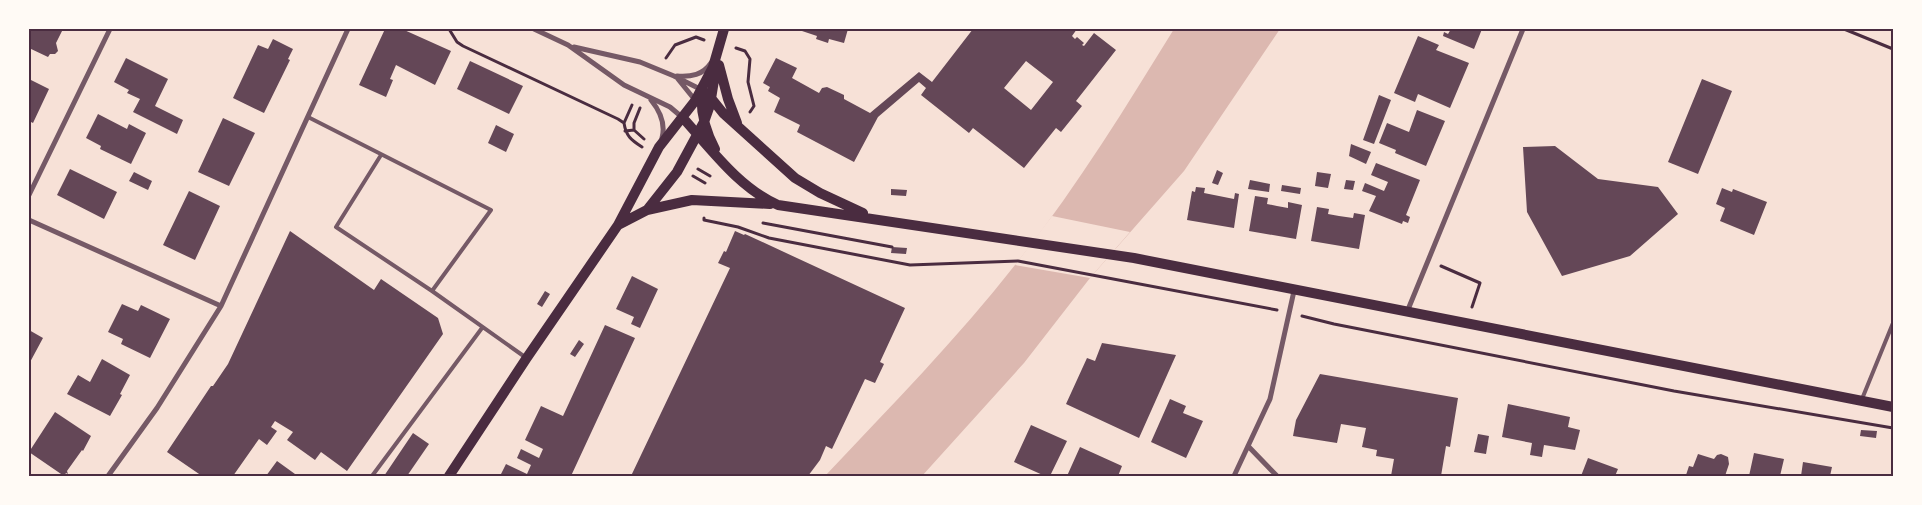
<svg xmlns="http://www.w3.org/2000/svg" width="1922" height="505" viewBox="0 0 1922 505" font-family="Figtree,sans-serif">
<rect width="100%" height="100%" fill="#f7e1d7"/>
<path fill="#dcb8b0" d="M 1174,29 L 1280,29 L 1184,171 L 1090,278 L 1024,363 L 922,476 L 825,476 C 890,407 957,339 1015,265 C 1075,190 1124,110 1174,29 Z"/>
<path fill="#f7e1d7" d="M 1052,216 L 1130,232 L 1090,278 L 1015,265 Z"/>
<path fill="#644757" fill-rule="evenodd" d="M 29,29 L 63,29 L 56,43 L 58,51 L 55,54 L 50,54 L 48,57 L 29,48 Z
M 385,29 L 402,29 L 451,51 L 435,85 L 396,65 L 390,79 L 393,80 L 386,97 L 359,85 Z
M 796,29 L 848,29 L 844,43 L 829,39 L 828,43 L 816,39 L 817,36 Z
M 973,29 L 1077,29 L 1072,36 L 1075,39 L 1077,37 L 1084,43 L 1082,45 L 1084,46 L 1094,33 L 1116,50 L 1076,101 L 1082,106 L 1061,132 L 1056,128 L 1024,168 L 973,128 L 969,133 L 921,95 L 926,88 L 919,82 L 878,117 L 854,162 L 797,132 L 800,125 L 774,112 L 780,98 L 768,91 L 770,87 L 763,83 L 776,58 L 797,68 L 792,78 L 819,93 L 822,88 L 827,87 L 844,95 L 844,99 L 870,113 L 919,72 L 932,82 ZM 1026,61 L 1053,82 L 1031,110 L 1004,88 Z
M 1451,29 L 1482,29 L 1474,49 L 1443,36 L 1444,32 L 1448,34 Z
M 1418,36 L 1439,45 L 1436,50 L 1469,63 L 1450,108 L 1418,94 L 1415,102 L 1394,93 Z
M 273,39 L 293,49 L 288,59 L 290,60 L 264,113 L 233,98 L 258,45 L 268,49 Z
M 126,58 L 168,79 L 155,106 L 183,120 L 177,134 L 133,112 L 140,99 L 127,93 L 129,90 L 114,82 Z
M 470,61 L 523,86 L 509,114 L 457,89 Z
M 29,79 L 49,89 L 33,123 L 29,121 Z
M 1702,79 L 1732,91 L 1698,174 L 1668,162 Z
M 1379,95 L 1391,100 L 1374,144 L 1363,140 Z
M 1417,110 L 1445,121 L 1426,166 L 1395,153 L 1396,150 L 1379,143 L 1387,123 L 1409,132 Z
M 98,114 L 127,129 L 129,124 L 146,133 L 131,164 L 100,149 L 101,146 L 86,138 Z
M 223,118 L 255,133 L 229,186 L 198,172 Z
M 496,125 L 514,134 L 506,152 L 488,143 Z
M 1351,144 L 1371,152 L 1366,164 L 1349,156 Z
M 1555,146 L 1598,179 L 1658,187 L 1678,214 L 1630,256 L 1562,276 L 1527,212 L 1523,147 Z
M 1376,163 L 1420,180 L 1406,215 L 1410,217 L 1408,223 L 1403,221 L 1402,224 L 1369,211 L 1376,196 L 1362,191 L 1365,183 L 1384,191 L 1388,182 L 1371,175 Z
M 70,169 L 117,192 L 104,219 L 57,195 Z
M 1217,170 L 1223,173 L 1218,185 L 1212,183 Z
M 134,172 L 152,181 L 148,190 L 129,181 Z
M 1317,172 L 1331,174 L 1328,188 L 1315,186 Z
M 1250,180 L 1270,184 L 1269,192 L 1248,189 Z
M 1346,180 L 1355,181 L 1353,190 L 1344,189 Z
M 1282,185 L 1301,188 L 1300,194 L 1281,191 Z
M 1196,187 L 1205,188 L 1204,193 L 1234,199 L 1235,193 L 1239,194 L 1234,228 L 1187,220 L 1192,191 L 1195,192 Z
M 1722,188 L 1732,192 L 1733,189 L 1767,202 L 1754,235 L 1720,221 L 1725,208 L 1716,204 Z
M 891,189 L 907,190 L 906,196 L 891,195 Z
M 189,191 L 220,206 L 195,260 L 163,245 Z
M 1255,196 L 1268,198 L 1267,204 L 1277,206 L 1288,208 L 1288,202 L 1302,205 L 1296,239 L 1249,231 Z
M 1317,207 L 1329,209 L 1328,214 L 1339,216 L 1353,218 L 1354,213 L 1365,215 L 1359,249 L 1311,241 Z
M 290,231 L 374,290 L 381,279 L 438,318 L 443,334 L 347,471 L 321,452 L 315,460 L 287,440 L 293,432 L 275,421 L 271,427 L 277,431 L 267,445 L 259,439 L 233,476 L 202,476 L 167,452 L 211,386 L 213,386 L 228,364 Z
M 735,231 L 744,235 L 745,234 L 905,308 L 880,362 L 884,364 L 875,383 L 865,379 L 832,449 L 826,446 L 820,460 L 808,476 L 631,476 L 730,268 L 718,263 L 724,251 L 726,252 Z
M 892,247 L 907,248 L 906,254 L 891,253 Z
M 632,276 L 658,289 L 640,328 L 631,324 L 634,317 L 616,309 Z
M 545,291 L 550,294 L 542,307 L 537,304 Z
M 122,304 L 138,311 L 141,305 L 170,319 L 150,358 L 121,344 L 123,339 L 108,332 Z
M 605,325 L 635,338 L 571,476 L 500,476 L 506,464 L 527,474 L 531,465 L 517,458 L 521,449 L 539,458 L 543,449 L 525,440 L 541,406 L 563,416 Z
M 29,330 L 43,338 L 29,364 Z
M 579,340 L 584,344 L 575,357 L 570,354 Z
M 1102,343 L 1176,355 L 1139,438 L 1066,404 L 1087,358 L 1095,361 Z
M 102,359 L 130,375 L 120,394 L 122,395 L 110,416 L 67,394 L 78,375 L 90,382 Z
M 1320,374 L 1458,398 L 1450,447 L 1446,446 L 1441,476 L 1391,476 L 1394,459 L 1376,456 L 1377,450 L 1362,447 L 1366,428 L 1341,424 L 1337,443 L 1293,436 L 1296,420 Z
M 1170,399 L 1186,406 L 1183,413 L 1203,421 L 1186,458 L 1151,442 Z
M 1508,404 L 1570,417 L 1568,427 L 1580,430 L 1575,450 L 1544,445 L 1542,457 L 1530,455 L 1532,443 L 1502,437 Z
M 55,412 L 91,436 L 83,451 L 82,450 L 67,471 L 68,474 L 66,473 L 64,476 L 29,452 Z
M 1031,425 L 1067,441 L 1050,476 L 1045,476 L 1014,462 Z
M 1861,430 L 1877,431 L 1876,438 L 1860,436 Z
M 413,433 L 429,444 L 407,476 L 384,476 Z
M 1478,434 L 1489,436 L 1486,454 L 1474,452 Z
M 1080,447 L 1122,466 L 1118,476 L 1067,476 Z
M 1754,453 L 1784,459 L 1780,476 L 1749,476 Z
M 1698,454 L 1714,459 L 1717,455 L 1721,454 L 1728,457 L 1729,464 L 1725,476 L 1690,476 L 1686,475 L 1689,466 L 1693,467 Z
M 1588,458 L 1618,469 L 1615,476 L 1581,476 Z
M 277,461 L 295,474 L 293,476 L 266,476 Z
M 1803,462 L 1832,467 L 1830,476 L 1801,476 Z"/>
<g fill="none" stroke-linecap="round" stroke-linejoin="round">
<path stroke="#4a2c40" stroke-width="3" d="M 449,29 L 457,42 L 463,46 L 618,119 L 624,123 C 626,136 631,140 642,147
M 1844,29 L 1893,49
M 736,48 L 745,51 L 750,59 L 748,82 L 754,106 L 750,112
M 666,58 L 675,45 L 696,37 L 704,40
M 624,123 L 632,105
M 634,130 L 644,139
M 625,131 L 634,130 L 634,123 L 640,108
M 698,169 L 710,176
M 693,176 L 705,183
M 704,218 L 704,220 L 738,227 L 769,238 L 910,265 L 1018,261 L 1277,310
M 763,223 L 892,247
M 1441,266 L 1480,283 L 1472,307
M 1302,316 L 1334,324 L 1674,391 L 1893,428"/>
<path stroke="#755966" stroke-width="4" d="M 308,117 L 491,210 L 432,291
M 381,155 L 336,227 L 432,291 L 525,357
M 1862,399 L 1893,323
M 372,476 L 482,328"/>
<path stroke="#755966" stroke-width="5" d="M 534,29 L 568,45 L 624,85 L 670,107 L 683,118
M 574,47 L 640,62 L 674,76 L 702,90
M 677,76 C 691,77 703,75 711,63
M 678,79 L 695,100
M 651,100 C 660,111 666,123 662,138
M 29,195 L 110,29
M 29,220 L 221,306
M 1407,312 L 1523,29
M 1248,446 L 1277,476
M 108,476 L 157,408 L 221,306 L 348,29
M 1234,476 L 1270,399 L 1294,291"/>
<path stroke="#4a2c40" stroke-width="10" d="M 719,65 L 728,99 L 737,123
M 702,90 L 711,98 L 723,113 L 795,178 L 820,193 L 863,213
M 702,91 C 700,111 706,132 715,149
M 683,118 C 711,149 739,188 778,205 L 1134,258 L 1893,407
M 647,210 L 692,200 L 770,204
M 618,225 L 647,210 L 677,172 L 704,122 L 710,105 L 716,68
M 449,476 L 526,359 L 618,225 L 659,147 L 695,101 L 713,67 L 724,29"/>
</g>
<rect width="1922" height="505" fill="none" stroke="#fffaf5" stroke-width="60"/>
<rect x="30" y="30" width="1862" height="445" fill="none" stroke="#4a2c40" stroke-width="2"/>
</svg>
